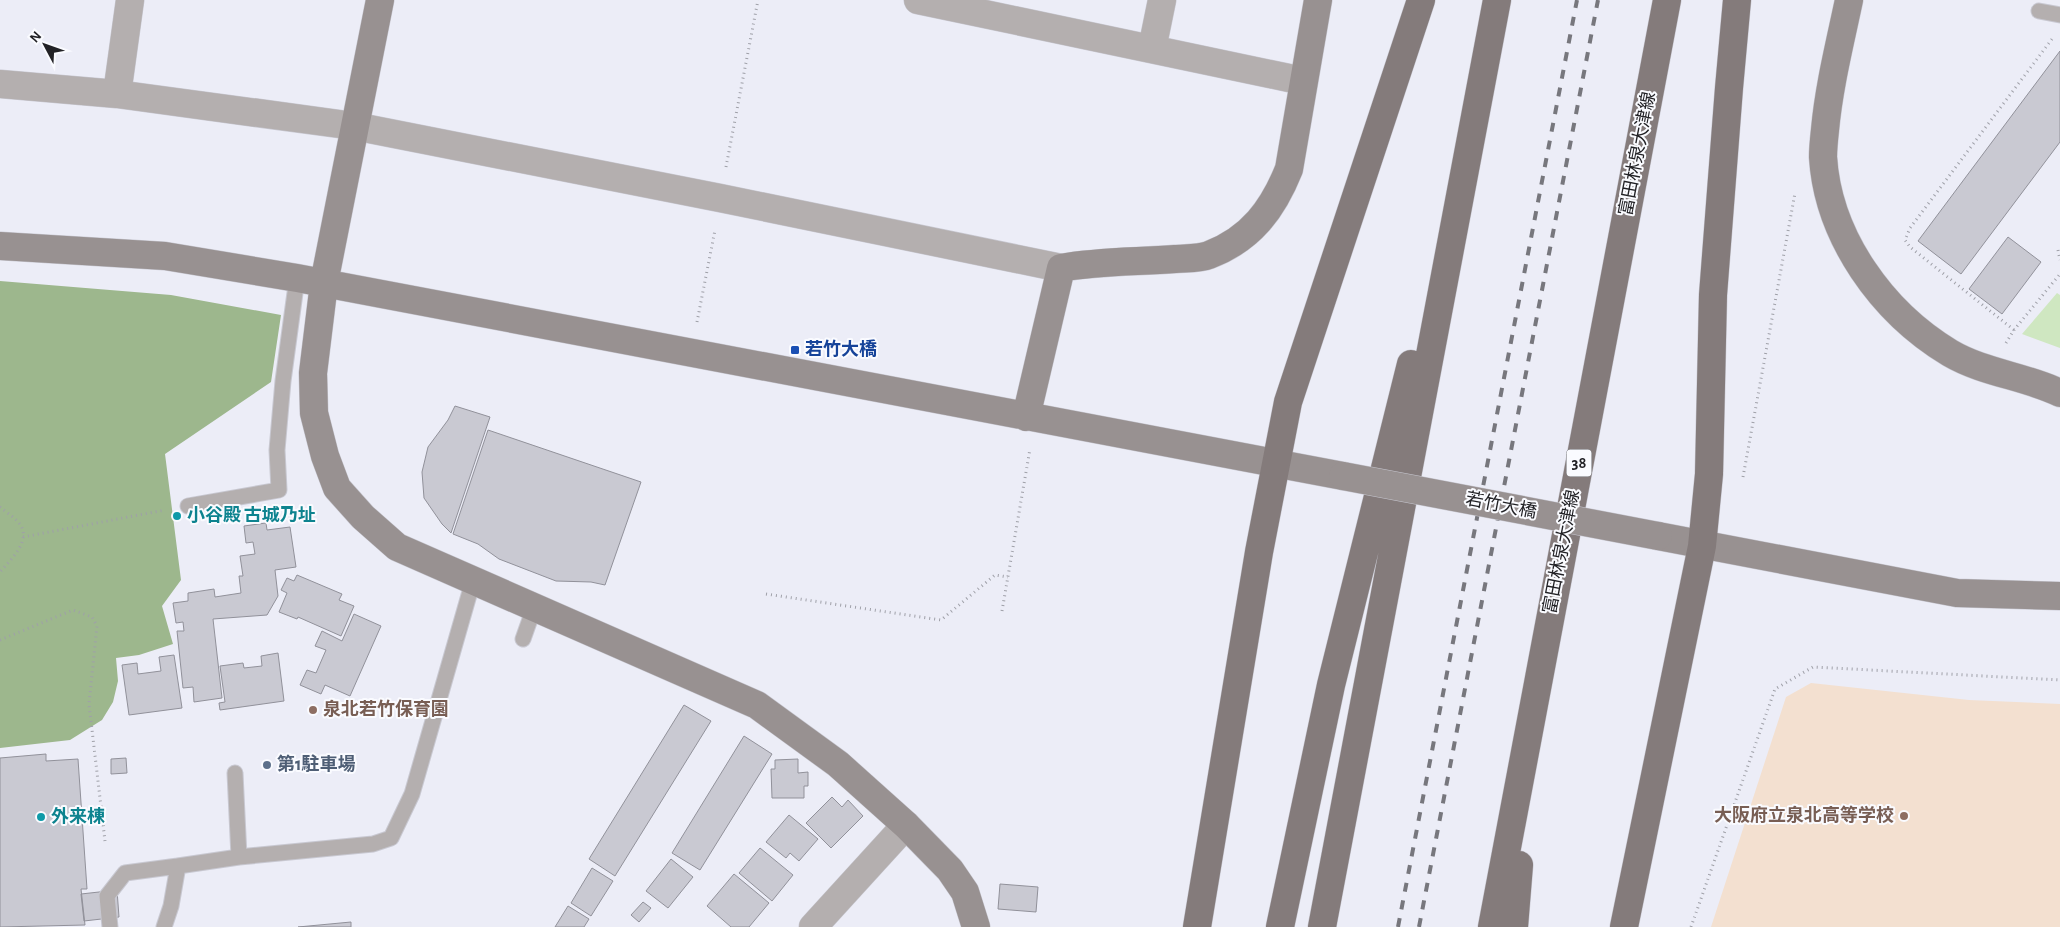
<svg xmlns="http://www.w3.org/2000/svg" width="2060" height="927" viewBox="0 0 2060 927" font-family="'Alegreya Sans','Noto Sans JP',sans-serif">
<rect width="100%" height="100%" fill="#ecedf7"/>
<path fill="#f3e0d0" d="M 1811,683 L 1969,700 L 2060,704 L 2060,927 L 1711,927 L 1786,697 Z"/>
<path fill="#cfe7c1" d="M 2057,293 L 2060,295 L 2060,348 L 2022,334 Z"/>
<path fill="#9db78d" d="M 0,281 L 171,295 L 281,315 L 271,382 L 165,454 L 181,580 L 162,606 L 173,644 L 139,655 L 116,658 L 118,681 L 113,702 L 102,720 L 70,740 L 0,748 Z"/>
<path fill="#c9c9d2" stroke="#91919a" d="M 2060,51 L 2060,142 L 1961,274 L 1918,241 Z
M 2008,237 L 2041,262 L 2002,314 L 1969,289 Z
M 455,406 L 490,417 L 451,533 L 442,524 L 424,498 L 422,472 L 428,447 L 448,420 Z
M 488,430 L 641,482 L 605,585 L 591,582 L 556,581 L 499,559 L 478,544 L 453,534 Z
M 266,523 L 267,530 L 290,527 L 296,567 L 275,570 L 278,596 L 267,615 L 213,619 L 222,698 L 194,702 L 193,687 L 183,688 L 177,631 L 184,631 L 183,622 L 176,623 L 173,603 L 188,601 L 188,593 L 214,589 L 215,597 L 241,593 L 239,576 L 243,576 L 240,556 L 255,554 L 253,542 L 246,543 L 244,526 Z
M 297,575 L 342,594 L 339,600 L 354,606 L 341,636 L 298,617 L 297,619 L 279,612 L 287,593 L 281,590 L 287,578 L 294,581 Z
M 354,614 L 381,626 L 350,696 L 325,685 L 321,694 L 300,685 L 307,670 L 316,673 L 326,650 L 315,646 L 322,631 L 342,641 Z
M 278,653 L 284,701 L 220,710 L 219,703 L 225,702 L 220,666 L 243,663 L 244,668 L 262,666 L 261,656 Z
M 174,655 L 182,708 L 129,715 L 122,665 L 137,663 L 138,674 L 161,671 L 159,657 Z
M 684,705 L 711,721 L 615,876 L 589,859 Z
M 744,736 L 772,754 L 700,870 L 672,853 Z
M 46,754 L 46,761 L 78,759 L 87,889 L 81,889 L 85,925 L 0,927 L 0,758 Z
M 126,758 L 127,773 L 111,774 L 111,759 Z
M 798,759 L 798,773 L 808,772 L 808,786 L 804,786 L 804,798 L 772,798 L 771,769 L 775,769 L 775,760 Z
M 832,797 L 842,807 L 848,800 L 863,816 L 831,848 L 806,823 Z
M 789,815 L 818,839 L 799,861 L 790,853 L 786,858 L 766,842 Z
M 760,848 L 793,875 L 772,901 L 739,873 Z
M 671,859 L 693,877 L 668,908 L 646,891 Z
M 592,868 L 613,881 L 591,916 L 571,903 Z
M 734,874 L 769,903 L 749,927 L 731,927 L 707,906 Z
M 1000,884 L 1038,887 L 1036,912 L 998,909 Z
M 117,890 L 119,917 L 84,921 L 81,894 Z
M 643,902 L 651,908 L 639,922 L 631,915 Z
M 568,906 L 589,919 L 584,927 L 555,927 Z
M 351,922 L 351,927 L 298,927 Z"/>
<g fill="none" stroke-linecap="round" stroke-linejoin="round">
<defs>
<path id="lane" d="M 2039,11 L 2060,15
M 188,506 L 279,490 L 277,450 L 283,381 L 297,278
M 523,639 L 534,608
M 235,773 L 239,857
M 110,927 L 107,896 L 125,873 L 178,866
M 164,927 L 171,906 L 178,866 L 239,857 L 373,844 L 391,838 L 412,794 L 473,581"/>
<path id="street" d="M 918,0 L 1303,81
M 1152,49 L 1162,0
M 0,84 L 117,94 L 354,126 L 720,198 L 1061,268
M 117,94 L 130,0
M 813,927 L 906,825"/>
<path id="secondary" d="M 380,0 L 324,283 L 313,373 L 314,413 L 325,456 L 337,488 L 363,517 L 397,547 L 757,705 L 838,764 L 906,825 L 950,870 L 965,892 L 976,927
M 1849,0 C 1840,43 1829,86 1825,130 C 1824,139 1823,148 1823,157 C 1828,237 1882,312 1950,353 C 1984,373 2025,376 2060,393
M 0,246 L 165,256 L 297,278 L 1343,476
M 1026,417 L 1061,268 C 1099,261 1137,262 1175,259 C 1185,258 1199,259 1209,255 C 1251,239 1273,209 1289,169 L 1318,0
M 1658,536 L 1957,593 L 2060,596"/>
<path id="primary" d="M 1197,927 L 1259,552 L 1288,402 L 1421,0
M 1280,927 L 1331,685 L 1411,364
M 1322,927 L 1497,0
M 1492,927 L 1667,0
M 1514,927 L 1519,865
M 1624,927 L 1702,546 L 1709,474 L 1713,295 L 1729,88 L 1737,0"/>
</defs>
<use href="#lane" stroke="#c8c8d1" stroke-width="17"/>
<use href="#street" stroke="#c8c8d1" stroke-width="29"/>
<use href="#secondary" stroke="#c8c8d1" stroke-width="29"/>
<use href="#primary" stroke="#c8c8d1" stroke-width="29"/>
<path stroke="#9fa0a8" stroke-width="3" stroke-dasharray="1 4" stroke-linecap="butt" d="M 726,167 L 758,0
M 2058,250 L 2060,260
M 697,322 L 715,230
M 2014,330 L 1910,247 L 1905,240 L 1910,228 L 2052,39
M 2006,343 L 2014,330 L 2060,274
M 1743,477 L 1795,193
M 0,507 C 6,512 14,517 19,523 C 33,540 10,560 0,572
M 23,537 L 165,510
M 766,594 L 941,620 L 995,575 L 1008,577
M 1002,611 L 1030,449
M 0,640 L 73,610 L 92,617 L 97,626 L 89,704 L 105,841
M 1691,927 L 1775,689 L 1813,667 L 2060,680"/>
<use href="#lane" stroke="#b4afaf" stroke-width="15"/>
<use href="#street" stroke="#b4afaf" stroke-width="28"/>
<use href="#secondary" stroke="#989191" stroke-width="28"/>
<use href="#primary" stroke="#847b7b" stroke-width="28"/>
<path stroke="#77777d" stroke-width="4" stroke-dasharray="9 9" stroke-linecap="butt" d="M 1398,927 L 1577,0
M 1419,927 L 1598,0"/>
<defs>
<path id="secondary-bridge" d="M 1343,476 L 1658,536"/>
</defs>
<use href="#secondary-bridge" stroke="#c8c8d1" stroke-width="29" stroke-linecap="butt"/>
<use href="#secondary-bridge" stroke="#989191" stroke-width="28"/>
</g>
<rect fill="#1a4fb4" stroke="#fafbff" stroke-width="2" x="790" y="345" width="10" height="10" rx="2.5"/>
<g fill="#0f9aa8" stroke="#fafbff" stroke-width="2">
<circle cx="177" cy="516" r="5"/>
<circle cx="41" cy="817" r="5"/>
</g>
<g fill="#8d6e63" stroke="#fafbff" stroke-width="2">
<circle cx="313" cy="710" r="5"/>
<circle cx="1904" cy="816" r="5"/>
</g>
<circle fill="#5c6f8a" stroke="#fafbff" stroke-width="2" cx="267" cy="765" r="5"/>
<g text-anchor="middle" dominant-baseline="central" stroke-width="4" stroke-linejoin="round" paint-order="stroke">
<rect fill="#fafbff" stroke="#636367" stroke-width="1" x="1566.5" y="449.5" width="25" height="27" rx="4"/>
<g font-size="16" font-weight="bold" fill="#222226">
<text x="1579" y="463">38</text>
</g>
<g font-size="18" fill="#222226" stroke="#fafbff">
<text transform="translate(1638 154) rotate(-79)">富田林泉大津線</text>
<text transform="translate(1501 506) rotate(11)">若竹大橋</text>
<text transform="translate(1562 552) rotate(-79)">富田林泉大津線</text>
</g>
<g font-size="18" font-weight="bold" fill="#164399" stroke="#fafbff" text-anchor="start">
<text x="805" y="350">若竹大橋</text>
</g>
<g font-size="18" font-weight="bold" fill="#0d838f" stroke="#fafbff" text-anchor="start">
<text x="187" y="516">小谷殿 古城乃址</text>
<text x="51" y="817">外来棟</text>
</g>
<g font-size="18" font-weight="bold" fill="#785e54" stroke="#fafbff" text-anchor="start">
<text x="323" y="710">泉北若竹保育園</text>
<text x="1894" y="816" text-anchor="end">大阪府立泉北高等学校</text>
</g>
<g font-size="18" font-weight="bold" fill="#4e5e75" stroke="#fafbff" text-anchor="start">
<text x="277" y="765">第1駐車場</text>
</g>
</g>
<g transform="translate(45 45) rotate(311)" stroke="#fafbff" stroke-width="4" paint-order="stroke">
<path d="M0-4L9 19L0 12L-9 19Z" fill="#222226"/>
<text y="-8" font-size="14" font-weight="bold" text-anchor="middle" fill="#222226">N</text>
</g>
</svg>
